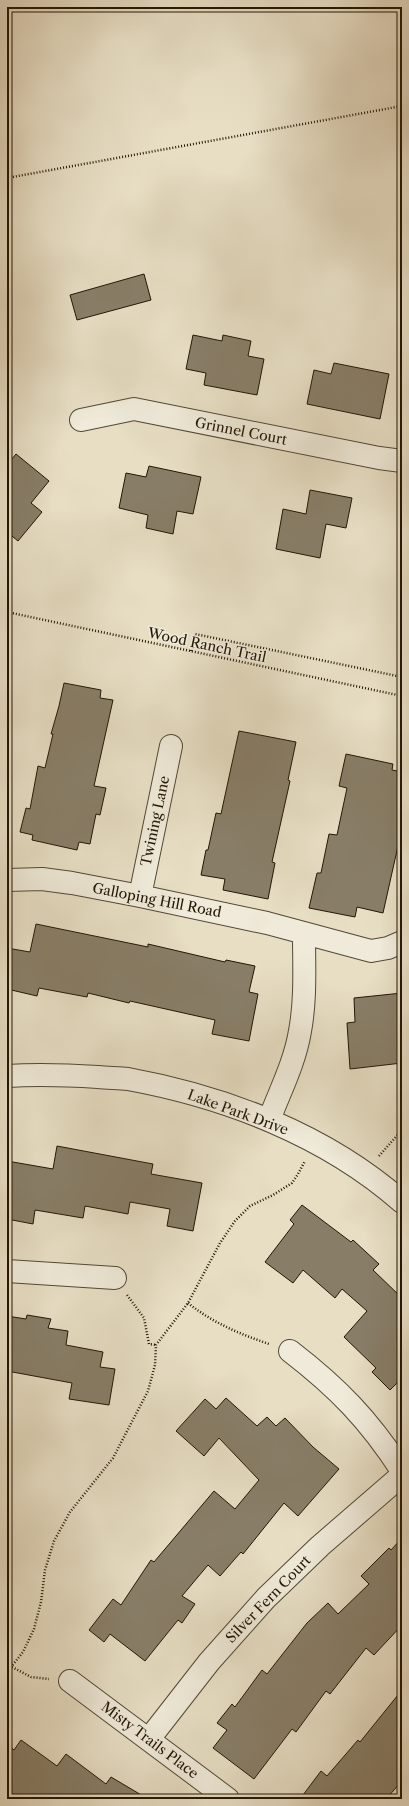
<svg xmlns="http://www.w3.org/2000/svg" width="409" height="1806" viewBox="0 0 409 1806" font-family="'Libre Caslon Text',serif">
<rect width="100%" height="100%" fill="#e7dec4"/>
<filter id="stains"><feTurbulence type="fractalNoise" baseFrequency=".005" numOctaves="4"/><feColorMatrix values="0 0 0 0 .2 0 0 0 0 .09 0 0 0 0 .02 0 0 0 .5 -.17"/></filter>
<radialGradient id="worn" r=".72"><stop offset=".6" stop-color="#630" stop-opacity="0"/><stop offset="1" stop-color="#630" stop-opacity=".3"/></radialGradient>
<path fill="#887e68" stroke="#221605" d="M 144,274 L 151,300 L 77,320 L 70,295 Z
M 193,335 L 222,341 L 223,335 L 251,341 L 248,356 L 264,359 L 257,395 L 204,385 L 206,373 L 186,369 Z
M 334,363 L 389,374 L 380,419 L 307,404 L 314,370 L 331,374 Z
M 16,454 L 49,481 L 31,503 L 42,512 L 18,541 L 7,532 L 7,465 Z
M 149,466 L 201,477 L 193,514 L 177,511 L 173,534 L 146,528 L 148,515 L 119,508 L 126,473 L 146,477 Z
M 310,490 L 352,498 L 346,528 L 326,524 L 320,558 L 276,549 L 283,509 L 306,514 Z
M 64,683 L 101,690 L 100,698 L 113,700 L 94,786 L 106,788 L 100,815 L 96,814 L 90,844 L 79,842 L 77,850 L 32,840 L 33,835 L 20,832 L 26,808 L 30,809 L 38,766 L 45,768 L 53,734 L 51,734 L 59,706 Z
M 239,731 L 296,742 L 288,780 L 290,781 L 272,862 L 275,863 L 268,899 L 223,890 L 225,879 L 201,875 L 206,850 L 208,850 L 216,813 L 221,814 Z
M 346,754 L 393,764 L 392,770 L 402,772 L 402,828 L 383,913 L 357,907 L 355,917 L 309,908 L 317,873 L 321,873 L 329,834 L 337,835 L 347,788 L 339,786 Z
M 36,924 L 148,947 L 148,944 L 225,962 L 226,960 L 255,966 L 249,992 L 258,994 L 249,1041 L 212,1034 L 215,1020 L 130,1001 L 129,1003 L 88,993 L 87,997 L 39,988 L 37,996 L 7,989 L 7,948 L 30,952 Z
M 402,993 L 402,1063 L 350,1069 L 347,1023 L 355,1022 L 354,998 Z
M 57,1146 L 153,1164 L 151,1174 L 202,1183 L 193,1231 L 167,1226 L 170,1209 L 130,1202 L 128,1214 L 85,1206 L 83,1218 L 35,1210 L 33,1224 L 7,1219 L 11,1198 L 7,1197 L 7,1161 L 53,1169 Z
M 302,1205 L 351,1242 L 353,1240 L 379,1264 L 373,1270 L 402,1298 L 402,1378 L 390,1390 L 372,1372 L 376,1368 L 344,1337 L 367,1311 L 342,1289 L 335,1298 L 303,1270 L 293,1283 L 265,1262 L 294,1224 L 290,1220 Z
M 27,1315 L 51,1319 L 48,1328 L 68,1331 L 66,1345 L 103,1352 L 100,1367 L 115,1369 L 109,1405 L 69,1399 L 72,1383 L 7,1371 L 7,1316 L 26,1319 Z
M 226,1398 L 257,1426 L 267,1417 L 276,1426 L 285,1418 L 313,1447 L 339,1469 L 298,1516 L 284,1503 L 243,1554 L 241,1552 L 220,1576 L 208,1565 L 182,1596 L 195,1604 L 182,1623 L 178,1620 L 145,1661 L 110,1634 L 104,1642 L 89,1630 L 113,1599 L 121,1605 L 151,1560 L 154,1562 L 214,1491 L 235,1509 L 259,1480 L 219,1438 L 204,1456 L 176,1431 L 205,1399 L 216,1409 Z
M 402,1538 L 402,1625 L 374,1655 L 366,1648 L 330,1694 L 326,1691 L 296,1732 L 292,1729 L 254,1779 L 213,1748 L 227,1730 L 217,1723 L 232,1704 L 235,1707 L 262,1670 L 267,1674 L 307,1623 L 328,1603 L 338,1614 L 369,1584 L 361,1576 L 389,1548 L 391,1550 Z
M 402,1690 L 402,1781 L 386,1799 L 300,1799 L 321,1771 L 327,1776 L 358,1740 L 360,1742 Z
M 21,1740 L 57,1766 L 66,1754 L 106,1784 L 111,1777 L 148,1799 L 7,1799 L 7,1744 L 14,1750 Z"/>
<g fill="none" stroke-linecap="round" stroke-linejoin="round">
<defs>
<path id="street" d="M 81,420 L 134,409 L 379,458 L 402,461
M 7,880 L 42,879 L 72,883 L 140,896 L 267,923 L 371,951 L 388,948 L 402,942
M 140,896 L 171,746
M 7,1076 C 38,1074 67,1075 98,1077 C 108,1078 118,1078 128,1079 C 226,1097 326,1135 402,1202
M 269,1120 C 280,1091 295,1062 300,1031 C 306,999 304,966 304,933
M 7,1271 L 115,1278
M 290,1351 C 338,1388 369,1420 402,1471
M 70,1681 L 228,1799
M 149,1739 L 209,1662 L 266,1598 L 320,1546 L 402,1475"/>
</defs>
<use href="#street" stroke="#534835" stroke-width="24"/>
<path stroke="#221605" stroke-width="2.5" stroke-dasharray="1 2" stroke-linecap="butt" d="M 7,178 L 402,106
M 7,612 L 402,696
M 191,651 L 195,634 L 402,677
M 379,1156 L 402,1130
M 127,1295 L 144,1318 L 149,1344 L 156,1345
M 188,1303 C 213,1323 240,1334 269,1344
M 12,1667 L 31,1677 L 49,1679
M 7,1672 L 23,1652 L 34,1629 L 41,1602 L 45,1570 L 54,1541 L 70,1512 L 113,1458 L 148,1391 L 155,1365 L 156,1345 L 188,1303 L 220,1243 L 235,1221 L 250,1206 L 273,1195 L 292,1183 L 298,1174 L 305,1161"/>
<use href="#street" stroke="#efead9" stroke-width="22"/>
</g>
<g text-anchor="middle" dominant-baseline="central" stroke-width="3" stroke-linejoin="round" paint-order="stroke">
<g font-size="14" fill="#221605" stroke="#efead9">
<text transform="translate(241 431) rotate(11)">Grinnel Court</text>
<text transform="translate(207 645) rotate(12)">Wood Ranch Trail</text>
<text transform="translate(155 821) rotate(-78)">Twining Lane</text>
<text transform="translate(157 900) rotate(11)">Galloping Hill Road</text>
<text transform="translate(238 1112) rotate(20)">Lake Park Drive</text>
<text transform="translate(268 1599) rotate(-46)">Silver Fern Court</text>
<text transform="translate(150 1740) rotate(37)">Misty Trails Place</text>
</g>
</g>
<rect width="409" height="1806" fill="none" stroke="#e7dec4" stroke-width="24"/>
<rect x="8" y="8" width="393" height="1790" fill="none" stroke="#221605" stroke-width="2"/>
<rect x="12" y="12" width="385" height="1782" fill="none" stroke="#221605"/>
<rect width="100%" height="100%" filter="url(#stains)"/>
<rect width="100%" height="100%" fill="url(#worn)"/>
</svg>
